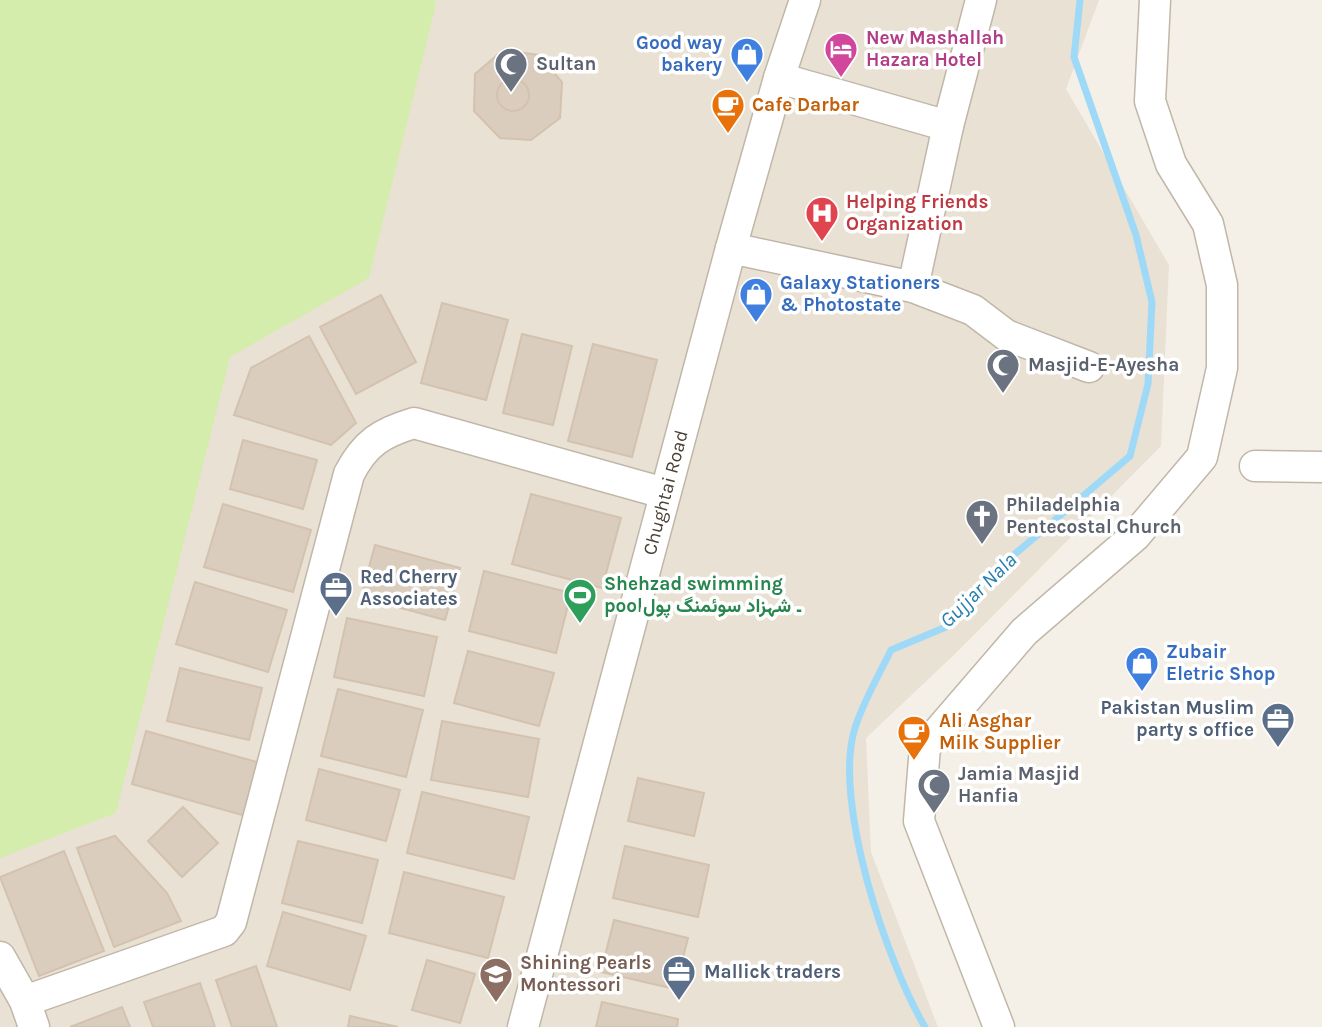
<svg xmlns="http://www.w3.org/2000/svg" width="1322" height="1027" viewBox="0 0 1322 1027" font-family="Karla,Vazirmatn,sans-serif">
<rect width="100%" height="100%" fill="#f5f0e7"/>
<path fill="#e9e1d4" d="M 0,0 L 1099,0 L 1066,89 L 1169,265 L 1161,446 L 955,654 L 866,738 L 871,852 L 938,1027 L 0,1027 Z"/>
<path fill="#d5edac" d="M 0,0 L 434,0 L 436,4 L 369,278 L 230,357 L 116,813 L 0,858 Z"/>
<g fill="none" stroke-linecap="round" stroke-linejoin="round">
<path stroke="#9edaf7" stroke-width="7" d="M 925,1027 C 887,963 832,800 855,728 C 863,702 879,675 891,650 L 946,627 L 988,577 L 1130,456 L 1148,384 L 1152,302 L 1136,235 L 1074,57 L 1080,0"/>
</g>
<path fill="#dbcdbe" stroke="#d3c2ae" stroke-width="2" d="M 503,50 L 539,55 L 562,82 L 560,118 L 531,140 L 500,138 L 474,111 L 475,74 Z
M497 95a16 16 0 1 1 32 0a16 16 0 1 1-32 0Z
M 381,295 L 416,362 L 356,394 L 320,327 Z
M 442,303 L 508,320 L 486,400 L 421,383 Z
M 522,334 L 572,346 L 553,425 L 503,413 Z
M 309,336 L 356,423 L 331,445 L 234,415 L 251,368 Z
M 593,344 L 657,360 L 632,457 L 568,441 Z
M 243,440 L 317,460 L 303,509 L 230,489 Z
M 531,494 L 621,518 L 602,588 L 512,564 Z
M 223,504 L 311,530 L 293,592 L 204,567 Z
M 375,545 L 460,568 L 445,620 L 361,597 Z
M 484,571 L 571,593 L 556,653 L 469,631 Z
M 195,582 L 287,610 L 268,672 L 176,644 Z
M 347,618 L 437,637 L 424,696 L 334,677 Z
M 468,651 L 554,673 L 539,726 L 454,703 Z
M 180,668 L 262,688 L 249,740 L 167,721 Z
M 338,689 L 423,710 L 406,777 L 321,756 Z
M 442,721 L 539,739 L 528,797 L 431,780 Z
M 146,731 L 260,763 L 246,816 L 132,784 Z
M 319,769 L 400,790 L 386,841 L 306,820 Z
M 638,778 L 704,793 L 694,836 L 628,821 Z
M 422,792 L 529,817 L 514,879 L 407,853 Z
M 183,807 L 218,843 L 182,877 L 148,841 Z
M 115,836 L 167,893 L 181,921 L 114,947 L 77,848 Z
M 298,841 L 378,860 L 362,923 L 282,903 Z
M 625,846 L 709,865 L 698,917 L 613,898 Z
M 64,851 L 104,951 L 39,976 L 0,877 Z
M 404,872 L 504,897 L 488,958 L 389,933 Z
M 283,912 L 366,936 L 350,990 L 267,966 Z
M 614,920 L 688,938 L 675,989 L 601,972 Z
M 427,960 L 475,974 L 460,1023 L 412,1010 Z
M 256,966 L 277,1027 L 232,1027 L 216,980 Z
M 200,983 L 215,1027 L 153,1027 L 144,1002 Z
M 602,1002 L 678,1019 L 677,1027 L 596,1027 Z
M 122,1007 L 130,1027 L 70,1027 Z
M 350,1016 L 398,1027 L 348,1027 Z"/>
<g fill="none" stroke-linecap="round" stroke-linejoin="round">
<defs>
<g id="minor">
<path d="M 779,78 L 948,126 L 981,0"/>
<path d="M 731,248 L 913,287 L 973,310 L 1006,335 L 1089,367"/>
<path d="M 913,287 L 948,126"/>
<path d="M 1255,466 L 1322,467"/>
<path d="M 0,957 L 25,1001 L 34,1027"/>
<path d="M 25,1001 L 224,931 L 231,922 L 349,474 C 365,443 381,433 414,423 L 664,493"/>
<path id="s1" d="M 523,1027 L 731,248 L 779,78 L 805,0"/>
<path d="M 999,1027 L 919,821 L 925,747 L 1024,632 L 1135,536 L 1202,457 L 1222,368 L 1222,285 L 1208,224 L 1171,164 L 1150,101 L 1155,0"/>
</g>
</defs>
<use href="#minor" stroke="#c1b7a8" stroke-width="33"/>
<use href="#minor" stroke="#fff" stroke-width="30"/>
</g>
<defs>
<symbol id="hotel-pin" viewBox="-11 -11 22 30"><path d="M0 17L-7.5 6A9.5 9.5 0 1 1 7.5 6Z" fill="#d1479c" stroke="#fff"/><path d="M-6-4.5h1.5V1H6V5H4.5V3h-9V5H-6ZM-4 0a1.8 1.8 0 1 1 3.6 0ZM.5 0V-2.5h3Q6-2.5 6 0Z" fill="#fff"/></symbol>
<symbol id="shop-pin" viewBox="-11 -11 22 30"><path d="M0 17L-7.5 6A9.5 9.5 0 1 1 7.5 6Z" fill="#3f7fe0" stroke="#fff"/><path d="M-5-2.5h2.3a2.7 3.5 0 0 1 5.4 0H5L5.5 6h-11ZM-1.5-2.5h3a1.5 2.3 0 0 0-3 0Z" fill="#fff"/></symbol>
<symbol id="mosque-pin" viewBox="-11 -11 22 30"><path d="M0 17L-7.5 6A9.5 9.5 0 1 1 7.5 6Z" fill="#6b7280" stroke="#fff"/><path d="M3.5-4.9A6 6 0 1 0 3.5 4.9A5 5 0 1 1 3.5-4.9Z" fill="#fff"/></symbol>
<symbol id="cafe-pin" viewBox="-11 -11 22 30"><path d="M0 17L-7.5 6A9.5 9.5 0 1 1 7.5 6Z" fill="#e8710a" stroke="#fff"/><path d="M-5.5-4.5H6V0H3Q3 3.5 0 3.5H-2.5Q-5.5 3.5-5.5 0ZM3-3.2v2h1.7v-2ZM-6 4.5H4V6H-6Z" fill="#fff"/></symbol>
<symbol id="hospital-pin" viewBox="-11 -11 22 30"><path d="M0 17L-7.5 6A9.5 9.5 0 1 1 7.5 6Z" fill="#e0444e" stroke="#fff"/><path d="M-5-5h3v3.5h4V-5h3V5h-3V1.5h-4V5h-3Z" fill="#fff"/></symbol>
<symbol id="church-pin" viewBox="-11 -11 22 30"><path d="M0 17L-7.5 6A9.5 9.5 0 1 1 7.5 6Z" fill="#6b7280" stroke="#fff"/><path d="M-1.2-6h2.4v3.5h3.3v2.4h-3.3V6h-2.4V-.1h-3.3v-2.4h3.3Z" fill="#fff"/></symbol>
<symbol id="office-pin" viewBox="-11 -11 22 30"><path d="M0 17L-7.5 6A9.5 9.5 0 1 1 7.5 6Z" fill="#5c6f8a" stroke="#fff"/><path d="M-6-3h4V-5.5h4V-3h4V5H-6ZM-1-4.5V-3h2v-1.5ZM-6 0V1H6V0Z" fill="#fff"/></symbol>
<symbol id="stadium-pin" viewBox="-11 -11 22 30"><path d="M0 17L-7.5 6A9.5 9.5 0 1 1 7.5 6Z" fill="#2e9e5b" stroke="#fff"/><path d="M0-5a6.5 5 0 1 0 0 10a6.5 5 0 1 0 0-10ZM-3.5-1.8h7v3.6h-7Z" fill="#fff"/></symbol>
<symbol id="school-pin" viewBox="-11 -11 22 30"><path d="M0 17L-7.5 6A9.5 9.5 0 1 1 7.5 6Z" fill="#8d6e63" stroke="#fff"/><path d="M0-5L7-2L0 1L-7-2ZM-4 1L0 2.5L4 1V4Q0 6-4 4Z" fill="#fff"/></symbol>
</defs>
<g fill-rule="evenodd">
<use href="#hotel-pin" x="822" y="30" width="38" height="52"/>
<use href="#shop-pin" x="728" y="35" width="38" height="52"/>
<use href="#mosque-pin" x="492" y="45" width="38" height="52"/>
<use href="#cafe-pin" x="709" y="86" width="38" height="52"/>
<use href="#hospital-pin" x="803" y="194" width="38" height="52"/>
<use href="#shop-pin" x="737" y="275" width="38" height="52"/>
<use href="#mosque-pin" x="984" y="346" width="38" height="52"/>
<use href="#church-pin" x="963" y="497" width="38" height="52"/>
<use href="#office-pin" x="317" y="569" width="38" height="52"/>
<use href="#stadium-pin" x="561" y="576" width="38" height="52"/>
<use href="#shop-pin" x="1123" y="644" width="38" height="52"/>
<use href="#office-pin" x="1259" y="700" width="38" height="52"/>
<use href="#cafe-pin" x="895" y="713" width="38" height="52"/>
<use href="#mosque-pin" x="915" y="766" width="38" height="52"/>
<use href="#office-pin" x="660" y="953" width="38" height="52"/>
<use href="#school-pin" x="477" y="955" width="38" height="52"/>
</g>
<g text-anchor="middle" dominant-baseline="central" stroke-width="7" stroke-linejoin="round" paint-order="stroke">
<g font-size="19" font-weight="bold" fill="#b23c85" stroke="#fff" text-anchor="start">
<text x="866" y="38">New Mashallah<tspan x="866" dy="22">Hazara Hotel</tspan></text>
</g>
<g font-size="19" font-weight="bold" fill="#366cbe" stroke="#fff" text-anchor="start">
<text x="722" y="43" text-anchor="end">Good way<tspan x="722" dy="22">bakery</tspan></text>
<text x="780" y="283">Galaxy Stationers<tspan x="780" dy="22">&amp; Photostate</tspan></text>
<text x="1166" y="652">Zubair<tspan x="1166" dy="22">Eletric Shop</tspan></text>
</g>
<g font-size="19" font-weight="bold" fill="#5b616d" stroke="#fff" text-anchor="start">
<text x="536" y="64">Sultan</text>
<text x="1028" y="365">Masjid-E-Ayesha</text>
<text x="1006" y="505">Philadelphia<tspan x="1006" dy="22">Pentecostal Church</tspan></text>
<text x="958" y="774">Jamia Masjid<tspan x="958" dy="22">Hanfia</tspan></text>
</g>
<g font-size="19" font-weight="bold" fill="#c56008" stroke="#fff" text-anchor="start">
<text x="752" y="105">Cafe Darbar</text>
<text x="939" y="721">Ali Asghar<tspan x="939" dy="22">Milk Supplier</tspan></text>
</g>
<g font-size="19" font-weight="bold" fill="#be3a42" stroke="#fff" text-anchor="start">
<text x="846" y="202">Helping Friends<tspan x="846" dy="22">Organization</tspan></text>
</g>
<g font-size="19" fill="#494035" stroke="#fff">
<text stroke="none"><textPath href="#s1" startOffset="553">Chughtai Road</textPath></text>
</g>
<g font-size="19" font-weight="bold" fill="#4e5e75" stroke="#fff" text-anchor="start">
<text x="360" y="577">Red Cherry<tspan x="360" dy="22">Associates</tspan></text>
<text x="1254" y="708" text-anchor="end">Pakistan Muslim<tspan x="1254" dy="22">party s office</tspan></text>
<text x="704" y="972">Mallick traders</text>
</g>
<g font-size="19" font-weight="bold" fill="#27864d" stroke="#fff" text-anchor="start">
<text x="604" y="584">Shehzad swimming<tspan x="604" dy="22">pool۔ شہزاد سوئمنگ پول</tspan></text>
</g>
<g font-size="19" font-weight="bold" fill="#785e54" stroke="#fff" text-anchor="start">
<text x="520" y="963">Shining Pearls<tspan x="520" dy="22">Montessori</tspan></text>
</g>
<g font-size="21" font-style="italic" fill="#227eae" stroke="#fff">
<text transform="translate(978 590) rotate(-44)">Gujjar Nala</text>
</g>
</g>
</svg>
